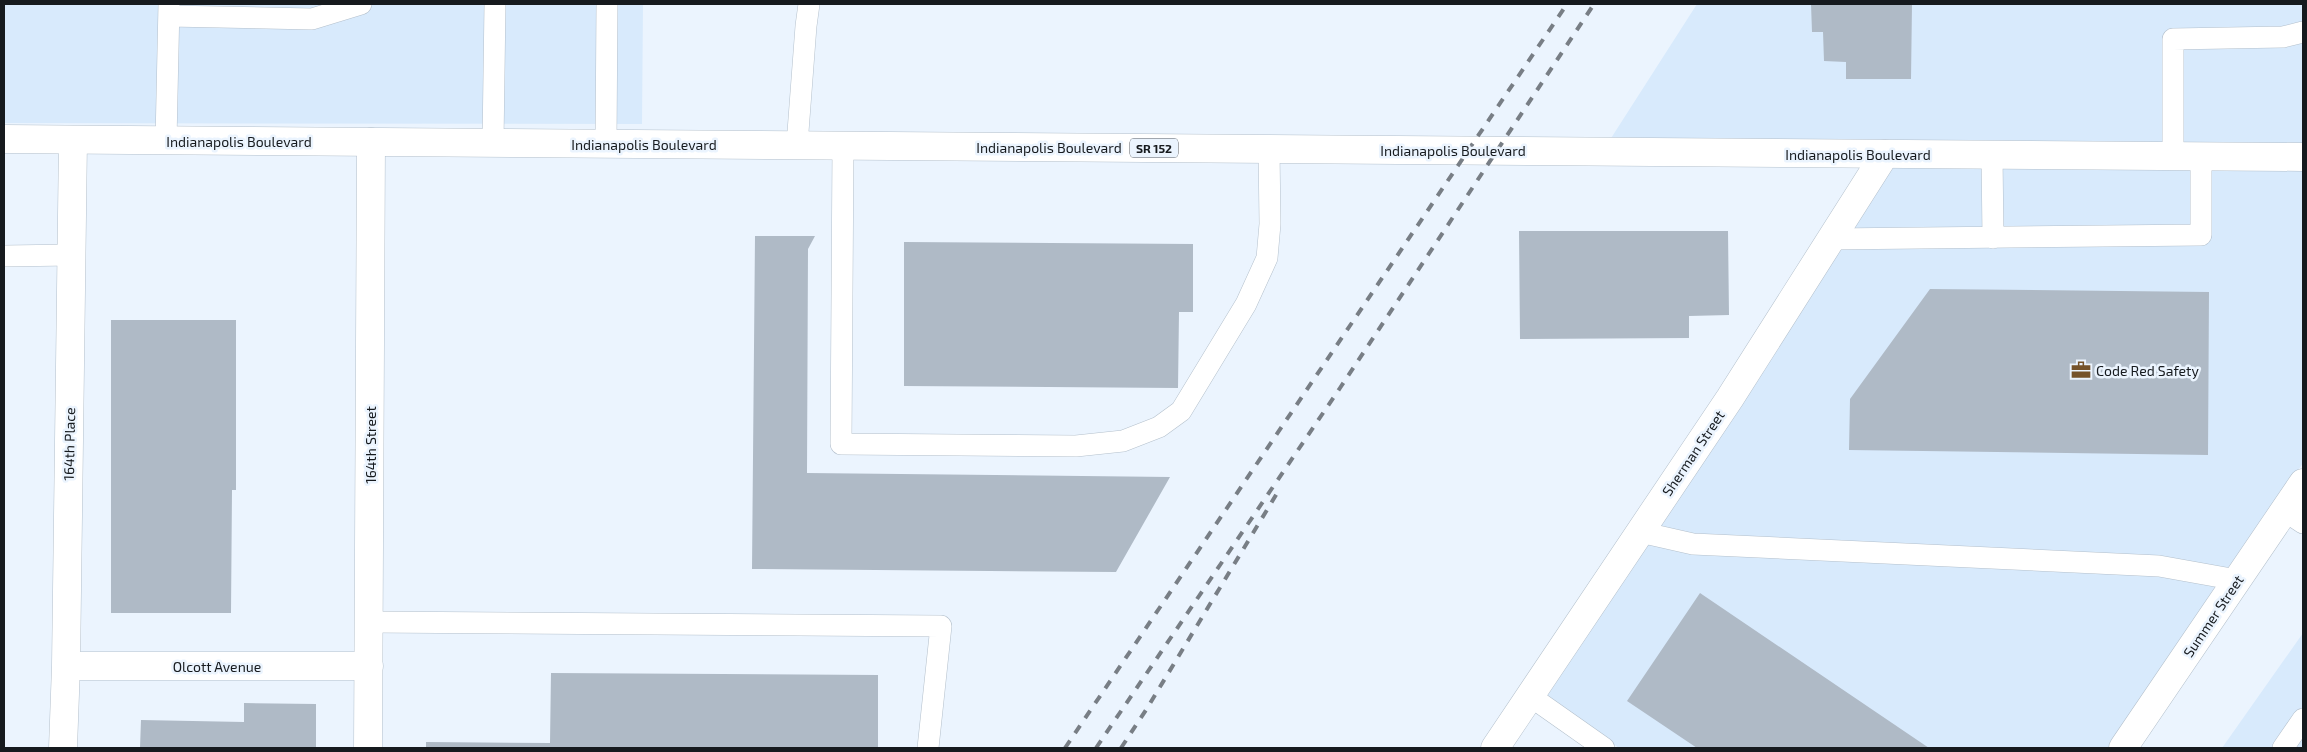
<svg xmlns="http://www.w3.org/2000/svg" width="2307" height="752" viewBox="0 0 2307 752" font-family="'Exo 2',sans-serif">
<rect width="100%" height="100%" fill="#ebf4fe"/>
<path fill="#d8eafc" d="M 4,4 L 643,4 L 642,124 L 4,123 Z
M 1697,4 L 2303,4 L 2303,148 L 1606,146 Z
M 1891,162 L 2303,165 L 2303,463 L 2110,748 L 1619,748 L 1544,695 Z
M 2303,633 L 2303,748 L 2222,748 Z"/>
<path fill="#afbac6" d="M 1811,4 L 1912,4 L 1911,79 L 1846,79 L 1846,62 L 1824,61 L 1823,32 L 1812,32 Z
M 1519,231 L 1728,231 L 1729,315 L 1689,316 L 1689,338 L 1520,339 Z
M 755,236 L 815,236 L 808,249 L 807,473 L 1170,477 L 1116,572 L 752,569 Z
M 904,242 L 1193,244 L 1193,312 L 1179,312 L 1178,388 L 904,386 Z
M 1930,289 L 2209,292 L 2208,455 L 1849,450 L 1850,399 Z
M 111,320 L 236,320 L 236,490 L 232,490 L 231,613 L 111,613 Z
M 1700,593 L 1929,748 L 1697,748 L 1627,701 Z
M 551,673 L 878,675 L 878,748 L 426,748 L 426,742 L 550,743 Z
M 244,703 L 316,704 L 316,748 L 140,748 L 141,720 L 244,722 Z"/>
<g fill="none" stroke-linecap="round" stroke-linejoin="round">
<defs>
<path id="lane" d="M 169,16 L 312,19 L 361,4
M 166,141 L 169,4
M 493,143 L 495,4
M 606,144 L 607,4
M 797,145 L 806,26 L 809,4
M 843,146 L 841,444 L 1076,446 L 1123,441 L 1159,427 L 1181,411 L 1246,304 L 1267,258 L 1270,224 L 1269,149
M 1992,155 L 1993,238
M 2173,156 L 2173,39 L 2283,37 L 2303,32
M 1831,239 L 2201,235 L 2201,156
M 4,256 L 72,255
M 2285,511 L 2303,523
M 1640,532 L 1693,544 L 2159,566 L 2237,580
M 369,622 L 941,626 L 928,748
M 1530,696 L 1604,748
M 2283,748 L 2303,719"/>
<path id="street" d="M 66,666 L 369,666
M 63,748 L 66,666 L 73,140
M 368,748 L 371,142
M 1495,748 L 1730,398 L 1885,154"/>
<path id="secondary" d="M 2123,748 L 2303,483"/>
<path id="primary" d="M 4,139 L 2303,157"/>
</defs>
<use href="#lane" stroke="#b4c0cc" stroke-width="22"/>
<use href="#street" stroke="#b4c0cc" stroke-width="29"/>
<use href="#secondary" stroke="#b4c0cc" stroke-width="29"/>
<use href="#primary" stroke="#b4c0cc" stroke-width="29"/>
<use href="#lane" stroke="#fff" stroke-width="21"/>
<use href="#street" stroke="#fff" stroke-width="28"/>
<use href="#secondary" stroke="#fff" stroke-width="28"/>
<use href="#primary" stroke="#fff" stroke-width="28"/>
<path stroke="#787e85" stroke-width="4" stroke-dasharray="9 9" stroke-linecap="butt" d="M 1065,748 L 1567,4
M 1096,748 L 1340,388 L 1594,4
M 1121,748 L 1146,710 L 1279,490"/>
</g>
<defs>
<symbol id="office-bare" viewBox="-9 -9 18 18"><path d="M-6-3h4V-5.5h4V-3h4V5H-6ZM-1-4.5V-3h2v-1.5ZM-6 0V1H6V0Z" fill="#75532b" stroke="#ebf4fe" stroke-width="2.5" paint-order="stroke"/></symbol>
</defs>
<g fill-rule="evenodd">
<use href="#office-bare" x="2067" y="356" width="28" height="28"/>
</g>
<g text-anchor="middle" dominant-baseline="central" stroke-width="5" stroke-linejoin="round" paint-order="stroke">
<rect fill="#ebf4fe" stroke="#565b61" stroke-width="1" x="1130" y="138.5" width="48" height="19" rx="4"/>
<g font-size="12" font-weight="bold" fill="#161a1e">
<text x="1154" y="148">SR 152</text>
</g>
<g font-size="14" fill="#161a1e" stroke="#ebf4fe">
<text x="239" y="141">Indianapolis Boulevard</text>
<text x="644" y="144">Indianapolis Boulevard</text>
<text x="1049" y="147">Indianapolis Boulevard</text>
<text x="1453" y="150">Indianapolis Boulevard</text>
<text x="1858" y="154">Indianapolis Boulevard</text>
<text transform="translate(69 444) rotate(-89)">164th Place</text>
<text transform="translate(370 445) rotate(-90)">164th Street</text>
<text transform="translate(1693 453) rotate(-56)">Sherman Street</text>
<text transform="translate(2213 616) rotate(-56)">Summer Street</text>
<text x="217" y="666">Olcott Avenue</text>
</g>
<g font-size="14" fill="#161a1e" stroke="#ebf4fe" text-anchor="start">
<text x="2096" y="370">Code Red Safety</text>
</g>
</g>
<rect width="2307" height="752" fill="none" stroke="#161a1e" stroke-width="10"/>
</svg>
